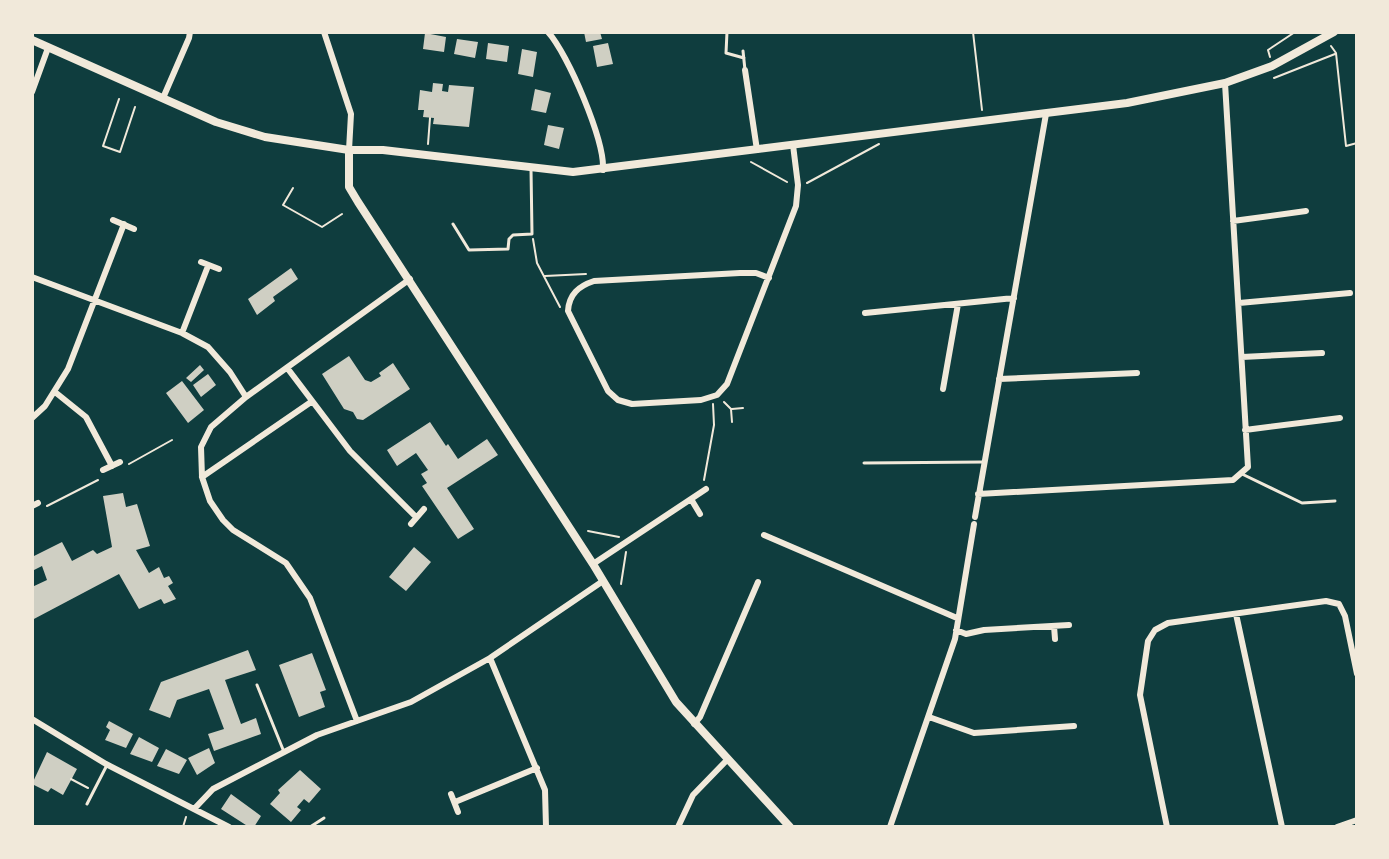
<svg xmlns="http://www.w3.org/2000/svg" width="1389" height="859" viewBox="0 0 1389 859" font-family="'IBM Plex Serif',serif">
<rect width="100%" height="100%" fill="#0f3d3e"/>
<path fill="#cfcfc3" d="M 584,32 L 600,32 L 602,39 L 586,42 Z
M 425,33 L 446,37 L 444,52 L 423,49 Z
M 457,39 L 478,42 L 475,58 L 454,54 Z
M 488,43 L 509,46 L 507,62 L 486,59 Z
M 608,43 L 613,64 L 597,67 L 593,46 Z
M 522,49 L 537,52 L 533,77 L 518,74 Z
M 433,83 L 443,84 L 442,91 L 448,92 L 449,85 L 474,87 L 469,127 L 433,124 L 434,118 L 423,117 L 424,110 L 418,110 L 420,90 L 432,92 Z
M 535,89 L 551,93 L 546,113 L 531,110 Z
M 548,125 L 564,128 L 559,149 L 544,145 Z
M 291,268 L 298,279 L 273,297 L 275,301 L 257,315 L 248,299 Z
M 349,356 L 365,380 L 371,382 L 381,376 L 379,373 L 393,363 L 410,389 L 363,420 L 357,419 L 353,412 L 344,409 L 322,374 Z
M 200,365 L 204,370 L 191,382 L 186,378 Z
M 208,374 L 216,385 L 201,397 L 193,385 Z
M 182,381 L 204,410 L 188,423 L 166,393 Z
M 430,422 L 446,446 L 448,444 L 458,459 L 487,439 L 498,455 L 447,488 L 474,529 L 458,539 L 422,486 L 427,483 L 421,474 L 428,470 L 416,453 L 397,466 L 387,450 Z
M 123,493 L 126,507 L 137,504 L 150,546 L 136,550 L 149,573 L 159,567 L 164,578 L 169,576 L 173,583 L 168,586 L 176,599 L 164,604 L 161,599 L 139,609 L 119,574 L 32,620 L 32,587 L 47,580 L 42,566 L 32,571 L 32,557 L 62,542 L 72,561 L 93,550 L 97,554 L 112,547 L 103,496 Z
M 414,547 L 431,562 L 406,591 L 389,577 Z
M 248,650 L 256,670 L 225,680 L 241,724 L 256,718 L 261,734 L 214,751 L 208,734 L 224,729 L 209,689 L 177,700 L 170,718 L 149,710 L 161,682 Z
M 312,653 L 326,690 L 320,692 L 325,707 L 299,717 L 279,665 Z
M 109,721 L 133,734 L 126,748 L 105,740 L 110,730 L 106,727 Z
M 139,737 L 159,748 L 152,762 L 130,754 Z
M 209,748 L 215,763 L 197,775 L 188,758 Z
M 166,749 L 187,760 L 179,774 L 157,766 Z
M 47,752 L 77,769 L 63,795 L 51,788 L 48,792 L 32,784 Z
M 300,770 L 321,789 L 309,803 L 304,799 L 297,807 L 301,810 L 291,822 L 270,804 L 280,793 L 278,790 Z
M 231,794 L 261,816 L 254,827 L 249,827 L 221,809 Z"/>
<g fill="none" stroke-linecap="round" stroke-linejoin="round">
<path stroke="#f1e9da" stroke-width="2" d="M 973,32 L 982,110
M 1331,46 L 1336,53 L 1346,146 L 1357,143
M 1270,57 L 1268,50 L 1295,32
M 1274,78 L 1335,54
M 119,99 L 103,146 L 120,152 L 135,107
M 428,144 L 430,118
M 751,162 L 787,182
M 807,183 L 879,144
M 293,188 L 283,205 L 322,227 L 342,214
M 533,239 L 537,263 L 560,307
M 545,276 L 586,274
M 724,402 L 731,409 L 732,422
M 732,409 L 743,408
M 129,464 L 172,440
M 704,480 L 714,425 L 713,404
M 47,506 L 98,480
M 588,531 L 619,537
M 621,584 L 626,552
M 71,779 L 88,788
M 183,827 L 186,817"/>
<path stroke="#f1e9da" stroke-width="3" d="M 727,32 L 726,53 L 744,58
M 743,51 L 745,70
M 453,224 L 469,250 L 508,249 L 509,239 L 513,235 L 532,234 L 531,169
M 864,463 L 984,462
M 1242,474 L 1302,503 L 1335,501
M 257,685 L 284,752
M 87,804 L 107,765
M 310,827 L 324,818"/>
<path stroke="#f1e9da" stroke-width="6" d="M 324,32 L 351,114 L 349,150
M 548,32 C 568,54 605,141 603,170
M 745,70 L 757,150
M 32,92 L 48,48
M 163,98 L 189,38 L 190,32
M 113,220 L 134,229
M 1233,221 L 1306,211
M 201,262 L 219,269
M 32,277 L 182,333 L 208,347 L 230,372 L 246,397
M 769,278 L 756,273 L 740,273 L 594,281 C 579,286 569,294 568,311 L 608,391 L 618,400 L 632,404 L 701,400 L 717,395 L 727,384 L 796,206 L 798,185 L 793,145
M 1239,303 L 1350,293
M 865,313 L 1014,298
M 182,333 L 208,266
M 1242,357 L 1322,353
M 288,369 L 350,451 L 416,517
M 999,379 L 1137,373
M 943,389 L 958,304
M 55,392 L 86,417 L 112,466
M 32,418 L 45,406 L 68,369 L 124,224
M 1245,430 L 1340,418
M 103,470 L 120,462
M 202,477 L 311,402
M 978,494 L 1233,480 L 1248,467 L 1225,83
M 691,499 L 700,514
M 32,506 L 38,503
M 975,517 L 1046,114
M 411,524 L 424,509
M 764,535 L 957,618
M 593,564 L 706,489
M 1236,614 L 1282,827
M 1054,626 L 1055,639
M 956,630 L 966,634 L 984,630 L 1069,625
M 490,658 L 545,790 L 546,827
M 929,717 L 974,733 L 1074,726
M 32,719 L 106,764 L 229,827
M 357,721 L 310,598 L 286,563 L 233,530 L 223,520 L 210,501 L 202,477 L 201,447 L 211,427 L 246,397 L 410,279
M 694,724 L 700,717 L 758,582
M 451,794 L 458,812
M 455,802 L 537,768
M 195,808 L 213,789 L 317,735 L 411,702 L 490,658 L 603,581
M 678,827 L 693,795 L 727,760
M 890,827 L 955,639 L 974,524
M 1167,827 L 1140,695 L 1148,641 L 1155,630 L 1168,623 L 1326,601 L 1339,604 L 1345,616 L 1357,674
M 1337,827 L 1357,820"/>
<path stroke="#f1e9da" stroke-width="8" d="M 32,40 L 216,122 L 265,137 L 349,150 L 383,150 L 573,172 L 1127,103 L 1225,83 L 1272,66 L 1334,32
M 349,150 L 349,187 L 358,202 L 593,564 L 676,702 L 790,827"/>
</g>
<rect width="1389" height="859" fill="none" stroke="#f1e9da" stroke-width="68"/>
</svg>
